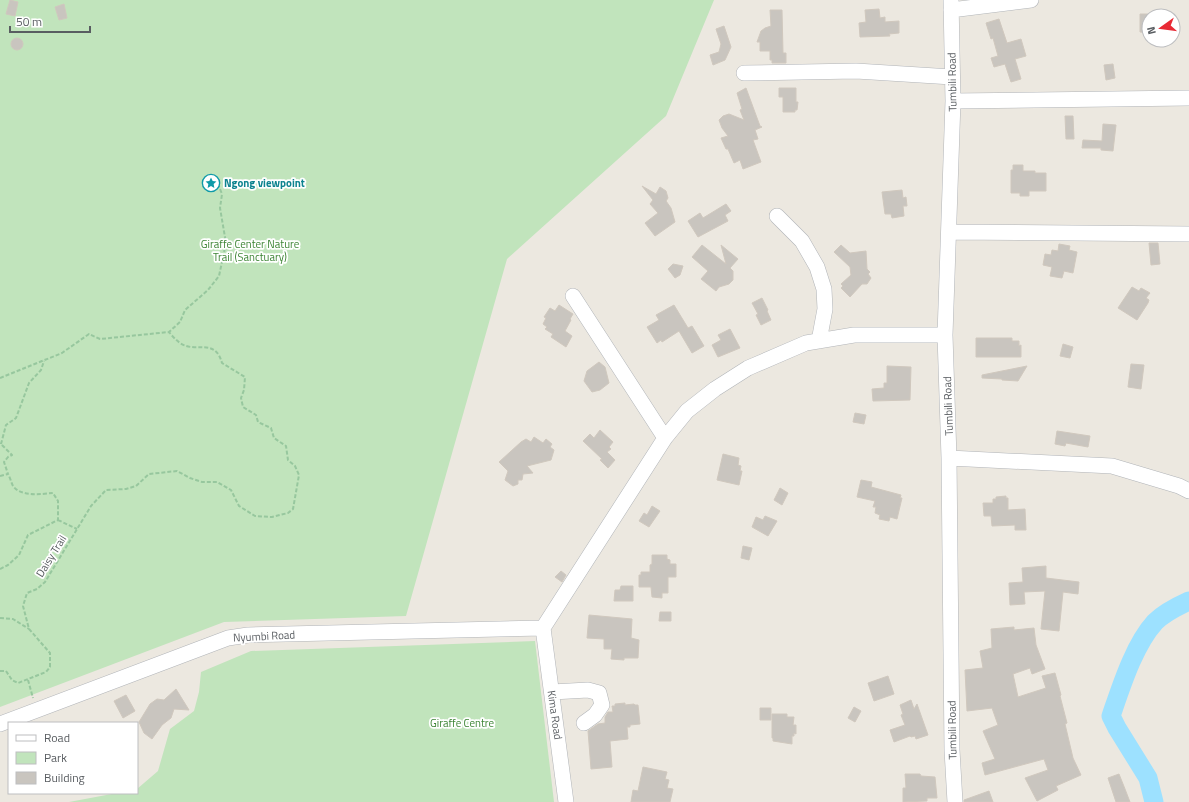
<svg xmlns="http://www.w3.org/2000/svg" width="1189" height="802" viewBox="0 0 1189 802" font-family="'Titillium Web',sans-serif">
<rect width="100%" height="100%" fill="#ece8e0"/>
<path fill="#c1e4bc" d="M 0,0 L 714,0 L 666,116 L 507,259 L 406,616 L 224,622 L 0,707 Z
M 535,641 L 554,802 L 69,802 L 117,793 L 137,793 L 137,789 L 158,771 L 170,729 L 194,711 L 199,692 L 201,672 L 251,651 Z"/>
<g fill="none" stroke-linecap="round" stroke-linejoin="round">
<path stroke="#9de1ff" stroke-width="19" d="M 1154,802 L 1148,778 L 1117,728 L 1111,716 C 1121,687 1134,645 1155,622 C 1164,613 1178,606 1189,601"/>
</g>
<path fill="#c9c5bf" stroke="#d0c8be" d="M 10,0 L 18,2 L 15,16 L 6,14 Z
M 64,4 L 67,18 L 59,20 L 55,7 Z
M 879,9 L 880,18 L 885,17 L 885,22 L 899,21 L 899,33 L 889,34 L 890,36 L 860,37 L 859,23 L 866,22 L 865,10 Z
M 770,10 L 782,10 L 783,53 L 786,53 L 786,63 L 772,63 L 772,60 L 770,60 L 770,51 L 760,51 L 760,42 L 757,42 L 761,31 L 765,28 L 771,26 Z
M 1140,14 L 1149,14 L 1149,33 L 1140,32 Z
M 999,19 L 1007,43 L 1021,39 L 1026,56 L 1015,59 L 1021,79 L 1011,82 L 1005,64 L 994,67 L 991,58 L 998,56 L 993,38 L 991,39 L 986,23 Z
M 724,26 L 731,47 L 725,60 L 713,65 L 710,55 L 719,52 L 721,44 L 716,29 Z
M11 44a6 6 0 1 1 12 0a6 6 0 1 1-12 0Z
M 1113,64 L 1115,78 L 1106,80 L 1104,65 Z
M 746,88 L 760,126 L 762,127 L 755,130 L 758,139 L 753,140 L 761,162 L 743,169 L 740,160 L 734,163 L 728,149 L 726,149 L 721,138 L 728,136 L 722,128 L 719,120 L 723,116 L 729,114 L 744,120 L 740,110 L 742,109 L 737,93 Z
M 779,88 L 796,88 L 796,102 L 798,102 L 797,110 L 795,110 L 795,112 L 783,112 L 783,97 L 779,97 Z
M 1065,116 L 1073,116 L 1074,139 L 1066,139 Z
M 1103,124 L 1116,125 L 1113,151 L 1101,150 L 1101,148 L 1082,148 L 1083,140 L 1102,141 Z
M 1013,165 L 1023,165 L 1023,171 L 1035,171 L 1035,173 L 1046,173 L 1046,191 L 1029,191 L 1029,196 L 1020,196 L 1020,193 L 1011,193 L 1011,170 L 1013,170 Z
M 642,186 L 656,194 L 660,187 L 666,191 L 668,198 L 666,201 L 671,208 L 675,222 L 655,236 L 645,223 L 658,213 L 650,204 L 653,200 Z
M 902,190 L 903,198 L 906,197 L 907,206 L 903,206 L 904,216 L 892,218 L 891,214 L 885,214 L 882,192 Z
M 726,204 L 731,211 L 725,215 L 728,221 L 698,237 L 688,221 L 700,213 L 703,218 Z
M 1149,243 L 1158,243 L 1160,264 L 1151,265 Z
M 1059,244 L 1070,246 L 1069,250 L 1077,252 L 1073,273 L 1064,271 L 1062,278 L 1050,276 L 1052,267 L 1043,265 L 1045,254 L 1051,255 L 1052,250 L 1058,251 Z
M 702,245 L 726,264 L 721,245 L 738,259 L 730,268 L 733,271 L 733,280 L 729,284 L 719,287 L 716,291 L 701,279 L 708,271 L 692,257 Z
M 841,245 L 850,253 L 866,251 L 867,269 L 870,272 L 868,274 L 871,278 L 867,284 L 862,284 L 850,297 L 841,288 L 843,286 L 841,284 L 851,275 L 850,267 L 834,252 Z
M 673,264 L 683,266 L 680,275 L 675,278 L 668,269 Z
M 1132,287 L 1139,291 L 1141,288 L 1150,293 L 1146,298 L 1149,300 L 1148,303 L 1137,320 L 1118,308 Z
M 762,298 L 768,310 L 767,311 L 771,320 L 761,325 L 756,315 L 758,314 L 752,303 Z
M 559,305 L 573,314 L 570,319 L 571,320 L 565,331 L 572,336 L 566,347 L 551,337 L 553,334 L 545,329 L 547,327 L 543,324 L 546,318 L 544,317 L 550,308 L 555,311 Z
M 674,305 L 688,328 L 692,326 L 704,346 L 692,353 L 679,331 L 662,342 L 661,340 L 657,343 L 647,327 L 659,320 L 656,315 Z
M 730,329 L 740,348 L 718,357 L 712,345 L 721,340 L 718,335 Z
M 976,338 L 1012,338 L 1012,341 L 1019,341 L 1019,346 L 1021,345 L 1021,357 L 976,357 Z
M 1063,344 L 1073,347 L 1070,358 L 1060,356 Z
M 599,362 L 605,367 L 609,383 L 600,390 L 592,392 L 584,381 L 587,371 Z
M 1131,364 L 1144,365 L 1141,389 L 1128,387 Z
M 887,366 L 911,367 L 910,400 L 873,401 L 872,389 L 884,388 L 884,383 L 887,383 Z
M 1027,366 L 1018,381 L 1002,380 L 1002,379 L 982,378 L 982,375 Z
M 855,413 L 866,415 L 864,424 L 853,422 Z
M 600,430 L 613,442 L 609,447 L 611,449 L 607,452 L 615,460 L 608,468 L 600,460 L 602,459 L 583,441 L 590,434 L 594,438 Z
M 1057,431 L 1090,436 L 1088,447 L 1066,443 L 1065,446 L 1055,444 Z
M 534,437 L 543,443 L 546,439 L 552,444 L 550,447 L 554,450 L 551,460 L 527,466 L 533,473 L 523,474 L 522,480 L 518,480 L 518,484 L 513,486 L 505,480 L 508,471 L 499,462 L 521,442 L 526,439 L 531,442 Z
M 723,454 L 739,458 L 738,465 L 741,466 L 740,471 L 742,471 L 739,485 L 717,480 Z
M 861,480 L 872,482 L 871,487 L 901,495 L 900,498 L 902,498 L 897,519 L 890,517 L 889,521 L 879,519 L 880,515 L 875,513 L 876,507 L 873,507 L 875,501 L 857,497 Z
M 780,488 L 788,493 L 782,505 L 774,500 Z
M 1006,496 L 1006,498 L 1008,498 L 1008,510 L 1025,509 L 1026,530 L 1015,530 L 1015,525 L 992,526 L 991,516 L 984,516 L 983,503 L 993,503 L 993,499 L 996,499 L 996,497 Z
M 652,506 L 660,511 L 649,527 L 639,521 L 644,513 L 647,515 Z
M 765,516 L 777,521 L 768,536 L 752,527 L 756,517 L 763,520 Z
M 743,546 L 752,548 L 749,560 L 741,558 Z
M 652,555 L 667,555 L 667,559 L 670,560 L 670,564 L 676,564 L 676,577 L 668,577 L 668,593 L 662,593 L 662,598 L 652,597 L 651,587 L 639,587 L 639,575 L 641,575 L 641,572 L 650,572 L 650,565 L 652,564 Z
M 1046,566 L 1046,578 L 1079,582 L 1078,594 L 1063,592 L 1059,631 L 1041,629 L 1045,591 L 1024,592 L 1025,604 L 1010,605 L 1009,583 L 1023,582 L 1022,568 Z
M 561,571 L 566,575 L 562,582 L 555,577 Z
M 621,586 L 633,586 L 633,601 L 614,601 L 615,590 L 620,590 Z
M 660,612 L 671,612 L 671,621 L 659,621 Z
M 589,615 L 632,619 L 631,638 L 639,640 L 638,658 L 624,658 L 624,660 L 611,659 L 612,649 L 604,649 L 604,639 L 587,638 Z
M 1014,627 L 1014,630 L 1034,628 L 1036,645 L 1045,669 L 1032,674 L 1030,668 L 1013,674 L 1018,697 L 1046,688 L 1042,676 L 1055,673 L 1061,695 L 1060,696 L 1067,723 L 1065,724 L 1073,758 L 1081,775 L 1056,786 L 1058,790 L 1037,801 L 1025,778 L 1048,770 L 1044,759 L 985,775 L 982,763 L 995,759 L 983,731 L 998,725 L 992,708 L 967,711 L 965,670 L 983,668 L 980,651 L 992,648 L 991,629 Z
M 888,676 L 894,694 L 874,701 L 868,683 Z
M 176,689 L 189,710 L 174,709 L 171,718 L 162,725 L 152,739 L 144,733 L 139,722 L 150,704 L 157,699 L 164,700 Z
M 126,695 L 135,711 L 123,718 L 114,701 Z
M 911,700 L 914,709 L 917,704 L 928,735 L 916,739 L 915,736 L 911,737 L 910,736 L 894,742 L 890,730 L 905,725 L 901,715 L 903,714 L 900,705 Z
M 625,703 L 625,705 L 634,704 L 635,705 L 638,705 L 640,724 L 630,725 L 630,727 L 627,727 L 628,739 L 610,741 L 612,767 L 591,769 L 588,731 L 598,724 L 605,723 L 605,717 L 608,712 L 613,712 L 612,706 L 615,706 L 615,704 Z
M 854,707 L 861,711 L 855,722 L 848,718 Z
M 760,708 L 771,708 L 771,720 L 760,720 Z
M 772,714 L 787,714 L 787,717 L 794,717 L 793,725 L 796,725 L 796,734 L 794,733 L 794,736 L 792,736 L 792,744 L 773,741 L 773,738 L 772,738 Z
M 643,767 L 667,772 L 665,779 L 669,780 L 667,788 L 673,789 L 670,802 L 631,802 L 633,790 L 638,791 Z
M 905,774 L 920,774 L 921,776 L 935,777 L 937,798 L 927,798 L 927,801 L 903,802 L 903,788 L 906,788 Z
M 1119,774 L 1125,789 L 1130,802 L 1116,802 L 1108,778 Z
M 989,791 L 993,802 L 964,802 L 964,800 Z"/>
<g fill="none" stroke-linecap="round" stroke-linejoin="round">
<defs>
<path id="minor" d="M 951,0 L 953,101 L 945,335 L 949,458 L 952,750 L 955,802
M 951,10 L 1031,0
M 744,73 L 856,71 L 952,77
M 953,101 L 1189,98
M 777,216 L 802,241 L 817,267 L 824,289 L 825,309 L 819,341
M 949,232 L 1189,234
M 573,296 L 665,438
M 949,458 L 1112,466 L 1179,486 L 1189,491
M 543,628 L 665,438 L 687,411 L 715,389 L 748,368 L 806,343 L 854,335 L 945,335
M 543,628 L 566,802
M 552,692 L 588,690 L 599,693 L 602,705 L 595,715 L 584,723
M 0,724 L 228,638 L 248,635 L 543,628"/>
</defs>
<use href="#minor" stroke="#b1b4b8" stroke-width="16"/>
<path stroke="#97c79e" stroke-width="2" stroke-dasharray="4 2" stroke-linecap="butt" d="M 0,378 L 62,353 L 89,334 L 100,339 L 169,332 L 180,322 L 185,310 L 208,290 L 219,276 L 226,243 L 220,208 L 222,194 L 217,182
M 1,444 L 6,425 L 16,418 L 29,383 L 41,370 L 44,361
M 0,476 L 8,474 L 4,462 L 8,457 L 12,455 L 0,443
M 58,520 L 77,529
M 0,569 L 8,565 L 19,555 L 28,535 L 58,520 L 58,501 L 53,493 C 41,494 21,497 13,486 C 11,482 10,477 8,474
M 0,618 L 13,619 L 29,629
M 0,671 L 6,671 L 12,680 L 18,683 L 46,672 L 50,667 L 50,653 L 29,629 L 23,606 L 27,593 L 37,589 L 45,582 L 91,506 L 106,490 L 126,489 L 136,486 L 149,474 L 177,471 L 190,478 L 202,482 L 217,482 L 231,490 L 239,506 L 255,516 L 272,517 L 288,513 L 293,509 L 299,475 L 295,466 L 288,460 L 286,446 L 274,438 L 271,428 L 258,422 L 256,415 L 243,407 L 241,398 L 244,390 L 245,377 L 222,363 C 215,337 196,354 180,343 C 176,340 172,336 169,332
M 28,680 L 33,698"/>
<use href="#minor" stroke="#fff" stroke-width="15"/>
</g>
<defs>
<symbol id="sight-ring" viewBox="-11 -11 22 22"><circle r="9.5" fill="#fff" stroke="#0f9aa8" stroke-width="1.5"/><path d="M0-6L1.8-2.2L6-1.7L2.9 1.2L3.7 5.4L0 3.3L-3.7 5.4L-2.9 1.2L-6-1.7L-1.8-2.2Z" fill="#0f9aa8"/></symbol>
</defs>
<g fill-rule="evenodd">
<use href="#sight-ring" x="201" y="173" width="20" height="20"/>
</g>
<g text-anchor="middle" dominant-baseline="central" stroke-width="3.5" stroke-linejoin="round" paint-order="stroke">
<g font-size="11" fill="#595d61" stroke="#fff">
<text transform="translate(952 82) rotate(-91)">Tumbili Road</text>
<text transform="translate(948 406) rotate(-92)">Tumbili Road</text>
<text transform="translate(51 556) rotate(-58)">Daisy Trail</text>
<text transform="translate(264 636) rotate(-3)">Nyumbi Road</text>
<text transform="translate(555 715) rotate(82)">Kima Road</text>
<text transform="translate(952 730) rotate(-91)">Tumbili Road</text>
</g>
<g font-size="11" font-weight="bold" fill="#0d838f" stroke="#fff" text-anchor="start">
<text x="224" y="183">Ngong viewpoint</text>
</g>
<g font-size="11" fill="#3c8434" stroke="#fff">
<text x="250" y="244">Giraffe Center Nature<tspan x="250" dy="13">Trail (Sanctuary)</tspan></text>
<text x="462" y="723">Giraffe Centre</text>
</g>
</g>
<rect x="8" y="722" width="130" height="72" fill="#ffffff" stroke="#bdbec0"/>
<rect x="16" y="735" width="20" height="6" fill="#ffffff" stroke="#bdbec0"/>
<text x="44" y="742" font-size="12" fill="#595d61">Road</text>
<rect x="16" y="752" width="20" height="12" fill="#c1e4bc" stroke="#bdbec0"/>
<text x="44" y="762" font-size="12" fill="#595d61">Park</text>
<rect x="16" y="772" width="20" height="12" fill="#c9c5bf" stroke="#bdbec0"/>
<text x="44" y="782" font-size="12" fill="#595d61">Building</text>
<g transform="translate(1161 28) rotate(256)"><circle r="19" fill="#ffffff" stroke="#bdbec0"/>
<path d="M0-3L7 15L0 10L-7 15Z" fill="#e82a35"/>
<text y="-6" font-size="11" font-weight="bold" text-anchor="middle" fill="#595d61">N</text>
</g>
<path d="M10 26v6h80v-6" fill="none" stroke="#595d61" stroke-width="2"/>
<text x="16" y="26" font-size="12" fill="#595d61" stroke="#ffffff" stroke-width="3" paint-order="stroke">50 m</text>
</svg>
